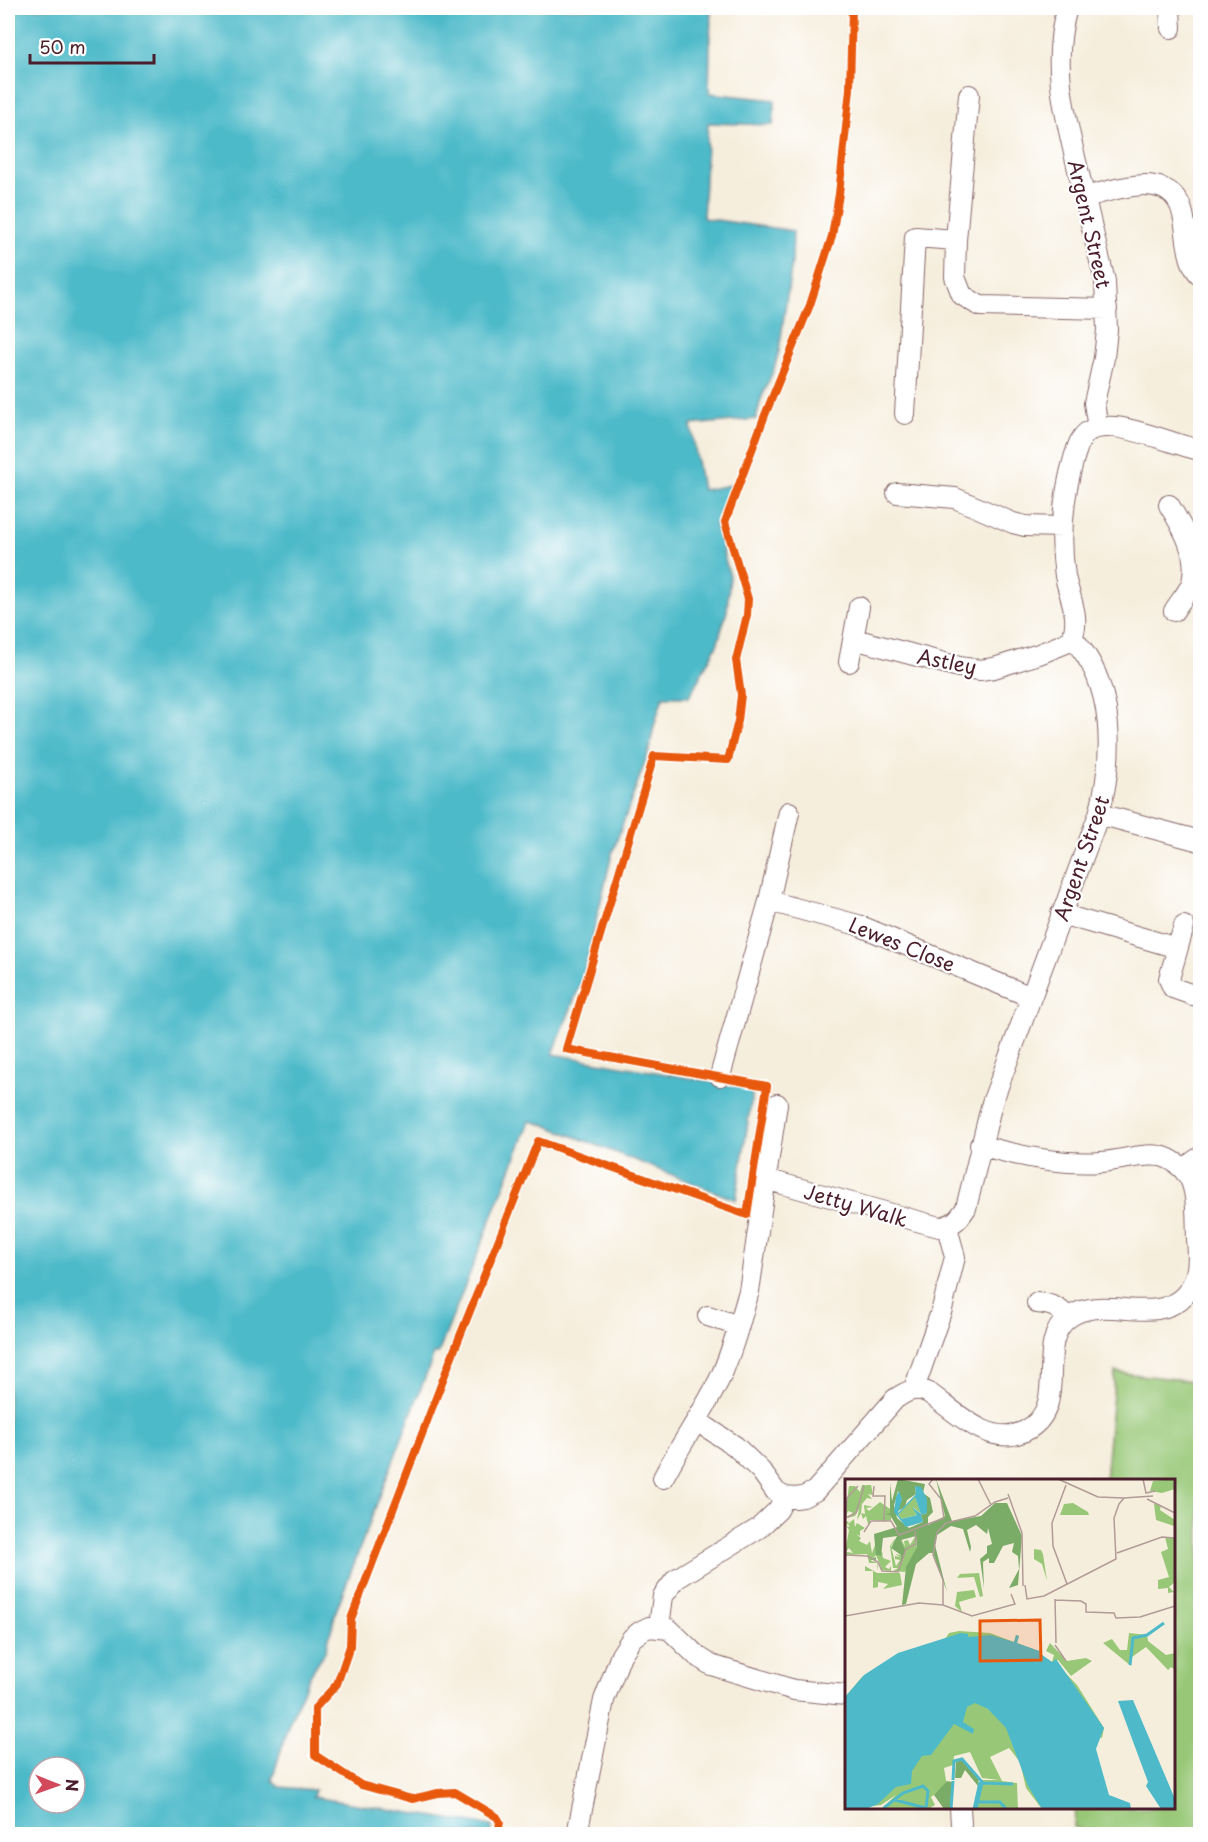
<svg xmlns="http://www.w3.org/2000/svg" width="1208" height="1842" viewBox="0 0 1208 1842" font-family="'Playpen Sans',sans-serif">
<rect width="100%" height="100%" fill="#fff"/>
<filter id="ink" filterUnits="userSpaceOnUse"><feTurbulence type="fractalNoise" baseFrequency=".0167" numOctaves="2"/><feDisplacementMap in="SourceGraphic" scale="12" xChannelSelector="R" yChannelSelector="G"/><feConvolveMatrix kernelMatrix="1 2 1 2 8 2 1 2 1" color-interpolation-filters="sRGB"/></filter>
<filter id="wash" filterUnits="userSpaceOnUse"><feTurbulence type="fractalNoise" baseFrequency=".008" numOctaves="4" result="noise"/><feDisplacementMap in="SourceGraphic" scale="24" xChannelSelector="R" yChannelSelector="G"/><feGaussianBlur stdDeviation="1.35" result="paint"/><feColorMatrix in="noise" values="0 0 0 0 0 0 0 0 0 0 0 0 0 0 0 0 0 1.4 0 .05"/><feComposite in="paint" operator="in"/></filter>
<g filter="url(#wash)">
<rect width="100%" height="100%" fill="#f6eedd"/>
<path fill="#98c877" stroke="#717451" stroke-width="1.5" d="M 1115,1372 L 1200,1382 L 1200,1834 L 1093,1834 L 1074,1827 L 1075,1808 L 1174,1808 L 1174,1480 L 1105,1480 Z"/>
<path fill="#4ebac9" stroke="#4c6c7a" stroke-width="1.5" fill-rule="evenodd" d="M 8,8 L 711,8 L 709,93 L 775,100 L 773,125 L 708,123 L 703,218 L 793,231 L 792,262 L 779,351 L 774,369 L 761,399 L 756,419 L 691,425 L 702,490 L 731,485 L 715,525 L 730,576 L 727,611 L 717,645 L 689,697 L 663,697 L 654,726 L 649,751 L 612,854 L 582,980 L 553,1054 L 753,1089 L 736,1200 L 545,1125 L 530,1121 L 438,1354 L 434,1354 L 336,1611 L 326,1650 L 310,1675 L 289,1723 L 272,1780 L 279,1787 L 315,1790 L 313,1797 L 492,1826 L 491,1834 L 8,1834 ZM 39,1767 L 75,1767 L 75,1803 L 39,1803 Z"/>
</g>
<g filter="url(#ink)">
<g fill="none" stroke-linecap="round" stroke-linejoin="round">
<defs>
<path id="street" d="M 1067,8 C 1050,65 1066,118 1079,174 C 1088,210 1096,246 1105,281 L 1107,330 L 1104,358 L 1094,403 L 1098,428
M 1170,8 L 1171,28
M 969,95 L 956,240 L 955,277 L 962,295 L 980,306 L 1107,309
M 1085,197 C 1111,191 1158,172 1177,200 C 1185,211 1185,228 1187,241 C 1189,253 1191,266 1200,275
M 905,414 L 915,237 L 956,240
M 897,493 L 955,498 L 1013,523 L 1025,526 L 1062,527
M 1169,505 C 1183,528 1199,554 1192,582 C 1189,592 1179,602 1174,611
M 1072,638 C 1081,617 1069,597 1065,576 C 1059,536 1063,497 1074,458 C 1077,449 1080,436 1089,431 C 1094,428 1102,427 1107,427 C 1128,425 1177,445 1200,450
M 854,639 L 959,667 L 980,670 L 994,668 L 1039,654 L 1066,643 L 1072,638
M 849,662 L 859,607
M 1099,814 L 1200,841
M 769,901 L 789,812
M 1061,914 L 1177,948
M 1184,926 L 1169,979 L 1173,988 L 1193,995
M 720,1076 L 769,901 L 858,925 L 1031,997
M 1183,1169 L 1200,1157
M 765,1179 L 939,1227 C 953,1226 959,1219 966,1208 L 992,1103 L 1099,814 C 1114,758 1116,683 1072,638
M 1037,1303 C 1051,1304 1059,1307 1068,1318
M 708,1316 L 739,1326
M 914,1389 L 942,1309 L 955,1257 L 947,1227
M 697,1421 L 735,1446 L 761,1471 L 776,1492 L 785,1497 L 795,1498 L 803,1497 L 815,1491 L 895,1399 C 907,1391 916,1386 929,1393 C 956,1412 990,1448 1025,1431 C 1072,1407 1033,1345 1068,1318 C 1102,1292 1154,1328 1185,1295 C 1199,1279 1199,1260 1197,1239 C 1196,1221 1198,1193 1189,1177 C 1183,1167 1171,1158 1160,1156 C 1141,1153 1120,1161 1101,1162 C 1060,1165 1020,1157 980,1145
M 663,1478 C 681,1443 704,1412 721,1376 C 733,1349 741,1319 749,1291 L 777,1104
M 659,1627 L 663,1596 L 676,1579 L 759,1528 L 778,1510 L 785,1497
M 960,1808 L 961,1824
M 577,1834 L 604,1700 L 621,1655 L 632,1638 L 641,1631 L 649,1627 L 669,1629 L 697,1656 L 711,1665 L 794,1690 L 846,1695"/>
</defs>
<use href="#street" stroke="#866769" stroke-width="22"/>
<use href="#street" stroke="#fff" stroke-width="20"/>
<defs>
<path id="cycleway" d="M 498,1834 L 500,1822 L 497,1817 L 455,1792 L 438,1793 L 412,1799 L 361,1785 L 315,1755 L 315,1708 L 337,1684 L 350,1646 L 351,1619 L 452,1356 L 538,1141 L 747,1215 L 767,1086 L 566,1049 L 654,756 L 728,760 L 738,721 L 741,695 L 736,660 L 747,615 L 748,599 L 725,522 L 765,415 L 810,305 L 832,236 L 839,194 L 850,89 L 852,8"/>
</defs>
<use href="#cycleway" stroke="#fff" stroke-width="11"/>
<use href="#cycleway" stroke="#e8590c" stroke-width="8"/>
</g>
</g>
<g text-anchor="middle" dominant-baseline="central" stroke-width="4.5" stroke-linejoin="round" paint-order="stroke">
<g font-size="20" fill="#4a1f2b" stroke="#fff">
<text transform="translate(1090 224) rotate(77)">Argent Street</text>
<text transform="translate(947 661) rotate(11)">Astley</text>
<text transform="translate(1081 858) rotate(-71)">Argent Street</text>
<text transform="translate(902 944) rotate(22)">Lewes Close</text>
<text transform="translate(856 1205) rotate(16)">Jetty Walk</text>
</g>
</g>
<g transform="translate(845 1479)">
<rect width="330" height="330" fill="#f6eedd"/>
<path d="M 330,0 L 330,10 L 317,14 L 305,12 L 308,2 ZM 17,6 L 20,6 L 20,7 L 21,6 L 26,6 L 28,16 L 23,15 L 27,20 L 22,19 L 17,25 L 16,34 L 20,35 L 19,26 L 28,28 L 21,29 L 24,32 L 35,23 L 48,32 L 54,44 L 46,34 L 46,41 L 41,42 L 25,41 L 25,43 L 23,45 L 21,37 L 18,40 L 16,34 L 12,41 L 14,30 L 10,37 L 2,39 L 8,34 L 3,32 L 1,37 L 0,37 L 4,7 L 10,7 L 15,13 ZM 70,17 L 76,35 L 68,28 L 72,36 L 57,40 L 53,36 ZM 228,24 L 243,33 L 244,36 L 215,36 L 219,25 ZM 309,25 L 316,26 L 315,31 L 330,41 L 329,47 L 311,41 ZM 9,40 L 10,48 L 12,44 L 20,49 L 15,52 L 15,57 L 11,55 L 16,59 L 14,62 L 22,66 L 25,62 L 27,74 L 30,66 L 33,77 L 37,72 L 38,79 L 46,82 L 40,88 L 44,90 L 46,87 L 46,92 L 37,91 L 31,76 L 26,82 L 31,83 L 33,85 L 33,92 L 32,84 L 24,84 L 22,75 L 2,76 L 2,73 L 8,74 L 4,69 L 0,74 L 4,51 L 0,45 L 1,42 L 4,43 L 1,47 L 5,48 L 3,45 ZM 59,56 L 56,59 L 60,68 L 59,62 L 63,61 L 65,66 L 70,58 L 72,68 L 60,93 L 48,92 L 53,89 L 48,89 L 45,67 L 49,61 L 51,60 L 46,67 L 51,87 L 55,81 L 50,80 L 50,77 L 55,78 L 50,75 L 56,76 L 55,81 L 59,69 L 55,58 ZM 320,58 L 330,59 L 330,103 L 324,108 L 329,113 L 323,114 L 323,109 L 313,110 L 313,101 L 324,98 L 316,73 L 323,70 ZM 189,70 L 196,71 L 198,75 L 202,102 L 197,85 L 189,80 ZM 20,87 L 32,94 L 55,94 L 57,106 L 38,110 L 43,105 L 33,103 L 33,108 L 28,109 L 28,92 L 20,92 ZM 134,94 L 138,117 L 135,118 L 129,98 L 112,99 L 115,95 ZM 129,111 L 131,118 L 114,123 L 117,133 L 110,127 L 112,113 ZM 114,152 L 145,154 L 169,163 L 171,156 L 174,157 L 172,164 L 194,172 L 197,165 L 197,176 L 207,183 L 209,176 L 201,172 L 205,164 L 222,182 L 241,179 L 247,182 L 226,197 L 213,181 L 209,182 L 232,206 L 259,249 L 257,259 L 37,193 L 0,218 L 17,198 L 54,174 L 99,162 L 104,154 ZM 284,154 L 302,156 L 303,162 L 321,176 L 330,174 L 330,191 L 326,188 L 323,191 L 301,168 L 287,178 L 286,187 L 258,164 L 267,160 L 275,171 L 282,171 ZM 123,218 L 161,241 L 197,330 L 181,309 L 175,283 L 164,269 L 145,278 L 157,302 L 172,304 L 173,330 L 130,330 L 137,301 L 154,301 L 137,299 L 125,273 L 109,277 L 108,286 L 99,289 L 102,307 L 86,318 L 90,326 L 83,330 L 36,330 L 51,316 L 36,326 L 5,330 L 75,278 Z" fill="#98c877"/>
<path d="M 53,0 L 80,5 L 78,14 L 85,19 L 88,33 L 83,38 L 83,46 L 100,37 L 91,0 L 107,42 L 136,37 L 150,24 L 162,24 L 177,57 L 173,106 L 164,109 L 174,90 L 173,77 L 167,73 L 169,64 L 158,67 L 149,84 L 144,84 L 144,79 L 138,83 L 139,109 L 135,80 L 142,74 L 142,67 L 147,65 L 143,49 L 142,55 L 131,46 L 122,51 L 126,68 L 125,73 L 118,50 L 106,47 L 92,56 L 90,66 L 102,113 L 88,74 L 84,74 L 71,85 L 61,125 L 57,126 L 61,88 L 72,68 L 71,57 L 56,61 L 60,71 L 55,91 L 56,76 L 46,69 L 52,57 L 38,59 L 36,77 L 31,76 L 31,81 L 25,81 L 31,78 L 29,55 L 52,48 L 45,36 L 40,35 L 45,34 L 45,4 L 47,22 ZM 70,7 L 82,21 L 82,34 L 76,36 L 78,43 L 64,49 L 52,39 L 49,26 L 51,20 L 55,20 L 53,16 L 51,19 L 53,12 L 57,20 L 51,33 L 60,28 L 62,21 L 71,15 ZM 117,281 L 134,298 L 133,307 L 120,291 L 116,299 L 110,299 L 111,283 ZM 102,302 L 107,303 L 105,330 L 99,330 L 89,316 Z" fill="#7aac68" fill-rule="evenodd"/>
<path d="M 70,7 L 76,8 L 82,20 L 82,34 L 76,36 L 78,43 L 61,48 L 49,33 L 51,18 L 54,12 L 57,20 L 53,34 L 71,15 ZM 70,18 L 76,35 L 67,28 L 72,36 L 57,40 L 53,36 ZM 116,154 L 123,155 L 123,158 L 146,156 L 169,163 L 171,156 L 174,157 L 172,164 L 194,172 L 197,165 L 197,176 L 207,183 L 211,180 L 259,249 L 251,270 L 264,316 L 285,324 L 286,330 L 197,330 L 183,307 L 161,249 L 143,230 L 130,224 L 122,228 L 118,243 L 129,250 L 128,255 L 109,245 L 86,276 L 77,277 L 67,292 L 66,305 L 51,308 L 33,325 L 21,330 L 0,330 L 0,218 L 19,196 L 53,174 ZM 288,221 L 330,320 L 330,330 L 316,330 L 301,307 L 303,303 L 273,222 Z" fill="#4ebac9" fill-rule="evenodd"/>
<path fill="none" stroke="#4ebac9" stroke-width="3" d="M 285,186 L 288,159 L 302,156 L 319,144M 108,301 L 109,282 L 117,280 L 138,304 L 168,305M 132,323 L 155,323 L 161,330M 39,330 L 40,328 L 58,314 L 78,307 L 83,312 L 81,329 L 50,321M 106,330 L 108,302M 129,330 L 135,303M 131,330 L 137,304"/>
<path fill="none" stroke="#b19b96" stroke-width="1.5" d="M 133,0 L 146,26M 213,0 L 253,18 L 279,19M 298,0 L 301,14 L 310,12M 221,6 L 207,44 L 208,67 L 222,105M 29,7 L 28,17 L 40,17 L 39,42M 163,15 L 177,54 L 178,107M 302,20 L 330,34M 0,39 L 11,34 L 19,7M 0,46 L 2,19 L 13,7M 19,53 L 26,42 L 46,42 L 54,56 L 99,39 L 96,20 L 84,5 L 88,0M 0,54 L 1,76 L 22,77 L 33,83 L 37,92 L 53,93 L 61,70 L 71,65 L 70,52M 272,74 L 317,58 L 330,59M 180,106 L 182,120 L 199,117 L 271,80 L 269,39 L 274,25 L 279,19 L 308,17M 210,120 L 211,164M 210,121 L 236,122 L 241,125 L 241,133 L 269,134 L 271,139 L 295,138 L 330,127M 98,126 L 127,137 L 170,125 L 166,115M 98,126 L 98,101 L 88,76 L 92,53 L 101,44 L 130,37 L 150,23 L 163,19M 0,137 L 74,124 L 98,126M 210,166 L 221,182"/>
<path fill="#e8590c" fill-opacity="0.15" stroke="#e8590c" stroke-width="3" d="M 195,141 L 196,181 L 135,182 L 135,142 Z"/>
<rect width="330" height="330" fill="none" stroke="#4a1f2b" stroke-width="3"/>
</g>
<rect width="1208" height="1842" fill="none" stroke="#fff" stroke-width="30"/>
<g transform="translate(57 1785) rotate(91)"><circle r="28" fill="#ffffff" stroke="#b7a5aa" stroke-width="1.5"/>
<path d="M0-4.5L10 22L0 15L-10 22Z" fill="#d1495b"/>
<text y="-9" font-size="16" font-weight="bold" text-anchor="middle" fill="#4a1f2b">N</text>
</g>
<path d="M30 54v9h124v-9" fill="none" stroke="#4a1f2b" stroke-width="3"/>
<text x="39" y="54" font-size="18" fill="#4a1f2b" stroke="#ffffff" stroke-width="4.5" paint-order="stroke">50 m</text>
</svg>
